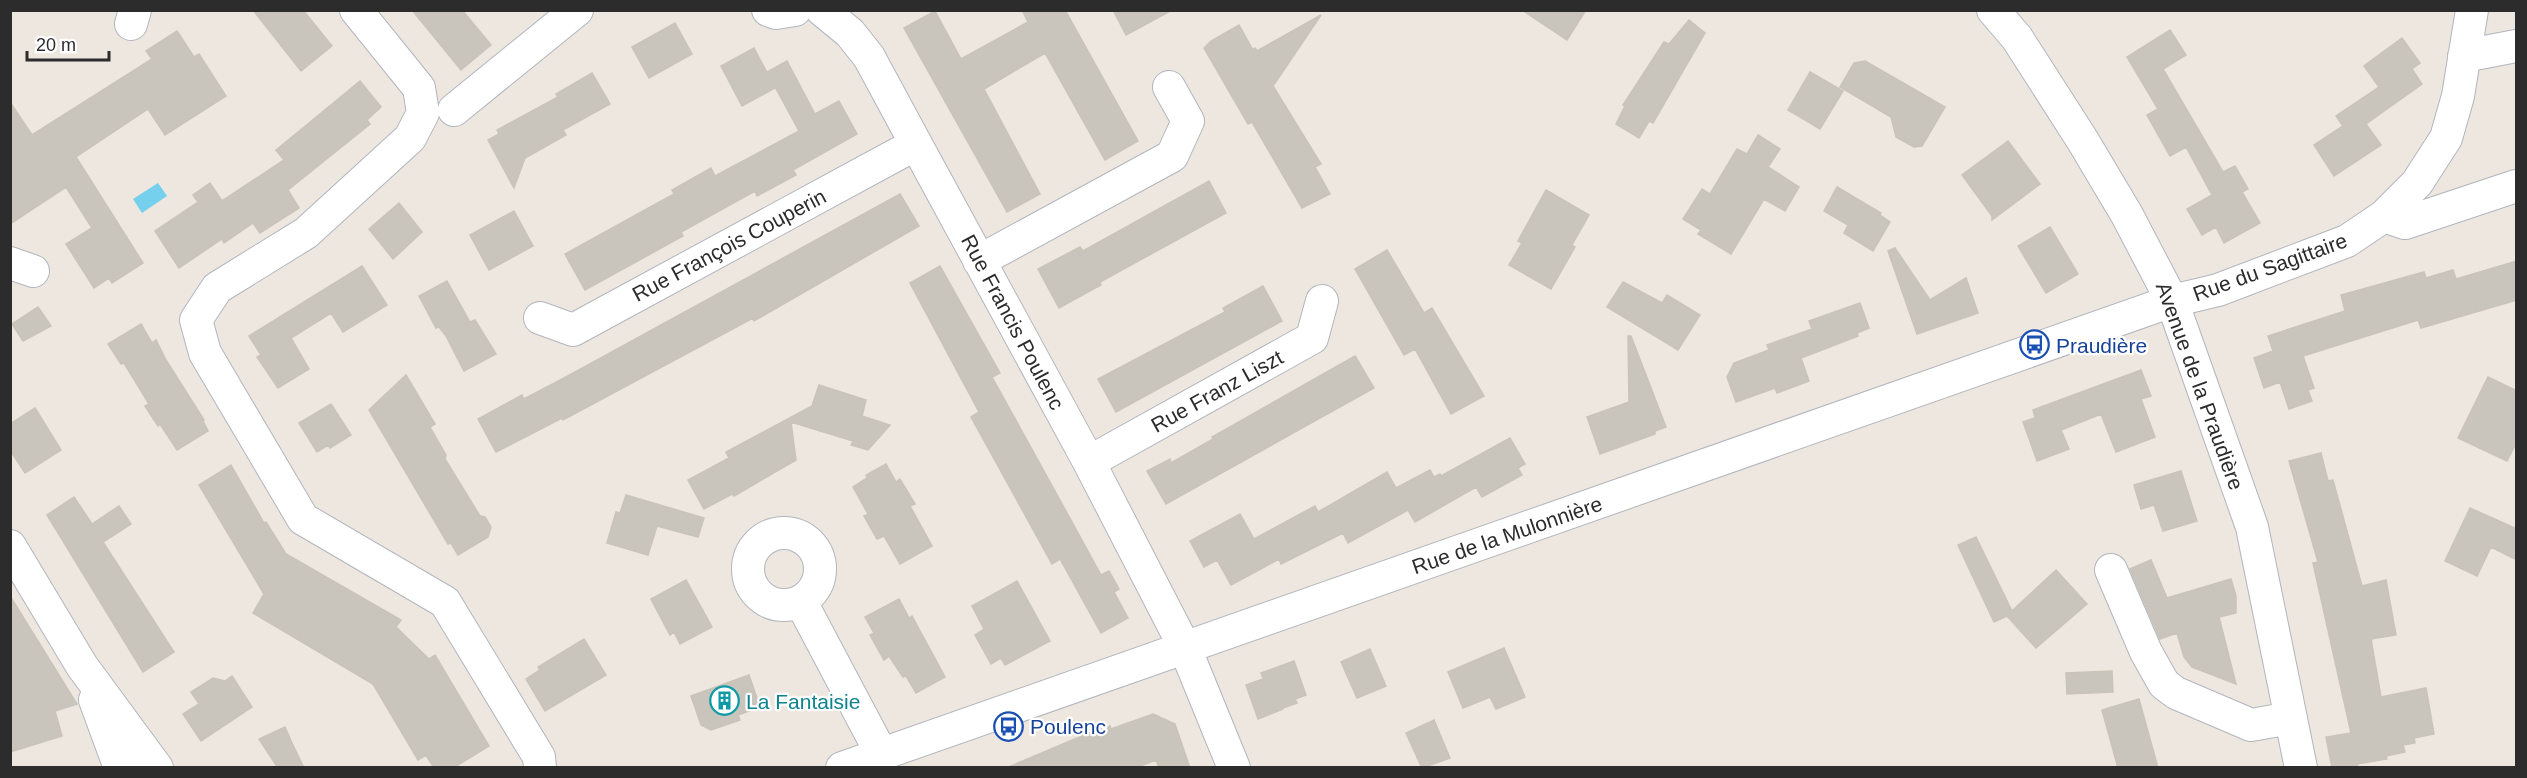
<svg xmlns="http://www.w3.org/2000/svg" width="2527" height="778" viewBox="0 0 2527 778" font-family="Arial,sans-serif">
<rect width="100%" height="100%" fill="#ede7df"/>
<path fill="#74d0ed" d="M 158,183 L 167,196 L 142,213 L 133,199 Z"/>
<path fill="#c9c5bd" stroke="#c9c3b8" stroke-width="1.5" d="M 253,10 L 303,10 L 332,46 L 301,71 Z
M 412,10 L 462,10 L 491,45 L 461,70 Z
M 1022,10 L 1065,10 L 1138,141 L 1105,160 L 1045,53 L 984,89 L 1040,194 L 1007,212 L 904,28 L 935,11 L 961,59 L 1028,22 Z
M 1113,10 L 1172,10 L 1126,35 Z
M 1522,10 L 1586,10 L 1567,40 Z
M 1321,15 L 1273,86 L 1321,164 L 1315,167 L 1330,194 L 1302,208 L 1252,122 L 1248,124 L 1204,48 L 1211,41 L 1239,25 L 1253,50 L 1255,48 L 1257,51 Z
M 1689,20 L 1705,33 L 1653,123 L 1649,121 L 1639,138 L 1616,124 L 1625,106 L 1623,105 L 1664,42 L 1669,44 Z
M 675,23 L 692,54 L 649,78 L 632,47 Z
M 2170,30 L 2186,55 L 2163,69 L 2223,172 L 2235,166 L 2248,189 L 2242,192 L 2260,223 L 2224,243 L 2216,227 L 2202,235 L 2187,209 L 2212,195 L 2186,147 L 2170,156 L 2147,115 L 2158,109 L 2127,57 Z
M 177,31 L 194,57 L 199,54 L 226,96 L 165,135 L 148,109 L 76,157 L 143,263 L 112,283 L 109,278 L 94,288 L 66,244 L 92,228 L 66,187 L 10,224 L 10,102 L 32,135 L 152,59 L 146,51 Z
M 2402,38 L 2420,63 L 2412,69 L 2422,84 L 2366,124 L 2381,145 L 2334,176 L 2314,145 L 2343,126 L 2336,116 L 2379,87 L 2364,66 Z
M 754,48 L 775,88 L 742,106 L 721,66 Z
M 787,61 L 815,114 L 839,101 L 857,134 L 793,170 L 796,175 L 757,196 L 755,191 L 681,232 L 683,236 L 585,290 L 565,254 L 674,194 L 672,190 L 711,168 L 715,176 L 799,131 L 767,72 Z
M 1865,61 L 1945,107 L 1922,146 L 1914,147 L 1896,137 L 1891,117 L 1840,87 L 1854,63 Z
M 1810,72 L 1843,91 L 1820,129 L 1788,110 Z
M 592,73 L 610,104 L 563,130 L 566,135 L 525,158 L 514,188 L 488,140 L 499,134 L 497,130 L 558,97 L 556,94 Z
M 360,81 L 381,107 L 367,120 L 370,124 L 288,190 L 299,208 L 260,233 L 253,223 L 224,243 L 222,239 L 179,268 L 155,231 L 198,202 L 193,195 L 210,183 L 222,201 L 284,160 L 276,150 Z
M 1758,135 L 1780,149 L 1768,167 L 1799,187 L 1785,211 L 1764,199 L 1731,254 L 1698,234 L 1701,230 L 1683,219 L 1702,189 L 1710,194 L 1737,149 L 1747,154 Z
M 2008,141 L 2040,184 L 1992,220 L 1992,216 L 1962,175 Z
M 1209,181 L 1226,213 L 1100,282 L 1101,285 L 1059,308 L 1038,269 L 1080,247 L 1083,251 Z
M 1837,187 L 1881,213 L 1880,215 L 1890,222 L 1873,251 L 1844,233 L 1848,225 L 1824,211 Z
M 1546,190 L 1589,215 L 1572,245 L 1575,247 L 1551,289 L 1509,265 L 1522,243 L 1518,241 Z
M 900,194 L 919,226 L 754,321 L 753,318 L 563,420 L 562,418 L 496,452 L 478,419 L 522,395 L 524,399 L 566,377 Z
M 399,203 L 422,232 L 393,259 L 369,229 Z
M 514,211 L 533,246 L 489,270 L 470,235 Z
M 2050,227 L 2078,274 L 2046,293 L 2018,246 Z
M 1895,248 L 1930,300 L 1966,278 L 1978,313 L 1917,334 L 1888,251 Z
M 1387,250 L 1424,313 L 1432,308 L 1484,396 L 1451,414 L 1415,349 L 1404,355 L 1355,269 Z
M 2517,261 L 2517,300 L 2421,328 L 2418,320 L 2303,356 L 2314,388 L 2308,390 L 2312,401 L 2289,409 L 2280,382 L 2264,388 L 2254,358 L 2273,351 L 2268,336 L 2345,311 L 2341,295 L 2424,272 L 2426,278 L 2453,270 L 2456,279 Z
M 362,266 L 387,305 L 343,332 L 331,313 L 291,338 L 309,369 L 278,388 L 257,357 L 261,355 L 249,336 Z
M 940,266 L 1000,373 L 992,377 L 1077,531 L 1101,575 L 1109,571 L 1119,589 L 1114,592 L 1128,618 L 1101,633 L 1060,559 L 1052,564 L 971,417 L 979,412 L 910,283 Z
M 447,281 L 470,322 L 475,320 L 496,354 L 464,371 L 446,336 L 439,327 L 436,328 L 419,296 Z
M 1623,282 L 1662,303 L 1667,295 L 1700,315 L 1678,350 L 1607,307 Z
M 1263,286 L 1282,321 L 1116,412 L 1098,379 L 1225,312 L 1223,308 Z
M 1860,303 L 1869,328 L 1857,333 L 1858,336 L 1801,358 L 1809,381 L 1777,393 L 1775,388 L 1736,402 L 1727,377 L 1734,363 L 1769,350 L 1767,345 L 1812,329 L 1809,321 Z
M 38,307 L 51,326 L 23,341 L 12,324 Z
M 141,324 L 152,343 L 156,340 L 166,360 L 204,420 L 203,421 L 208,431 L 177,450 L 160,424 L 158,426 L 145,406 L 149,404 L 124,363 L 121,364 L 108,344 Z
M 1628,336 L 1631,336 L 1666,427 L 1655,431 L 1655,434 L 1600,454 L 1587,417 L 1629,402 Z
M 1355,356 L 1374,388 L 1166,504 L 1147,471 L 1170,459 L 1171,463 L 1213,439 L 1212,437 Z
M 2141,370 L 2151,396 L 2141,399 L 2155,437 L 2116,452 L 2101,414 L 2061,430 L 2069,449 L 2037,461 L 2023,422 L 2035,418 L 2033,410 Z
M 406,375 L 435,424 L 430,427 L 446,455 L 445,459 L 480,516 L 485,517 L 491,527 L 488,537 L 458,555 L 451,543 L 448,544 L 369,410 Z
M 2488,377 L 2517,391 L 2517,441 L 2507,461 L 2458,438 Z
M 819,385 L 866,400 L 862,416 L 890,425 L 868,450 L 851,445 L 853,441 L 791,422 L 796,460 L 734,496 L 732,494 L 704,509 L 688,480 L 729,458 L 726,452 L 812,406 Z
M 331,404 L 351,435 L 330,448 L 328,445 L 317,452 L 299,423 Z
M 35,408 L 61,450 L 25,473 L 10,450 L 10,424 Z
M 1510,438 L 1525,464 L 1518,468 L 1522,475 L 1482,497 L 1476,487 L 1415,522 L 1408,510 L 1348,543 L 1343,533 L 1281,564 L 1279,559 L 1231,585 L 1217,560 L 1204,567 L 1190,541 L 1240,514 L 1254,539 L 1315,506 L 1318,512 L 1387,472 L 1396,488 L 1430,470 L 1434,477 L 1440,474 L 1441,476 Z
M 2321,453 L 2328,481 L 2333,480 L 2362,586 L 2386,580 L 2396,635 L 2371,639 L 2381,697 L 2426,688 L 2434,734 L 2414,738 L 2415,743 L 2403,745 L 2405,752 L 2386,756 L 2387,759 L 2357,764 L 2358,768 L 2332,768 L 2326,737 L 2351,733 L 2313,563 L 2318,562 L 2289,461 Z
M 886,464 L 896,482 L 900,479 L 915,504 L 910,506 L 932,546 L 900,564 L 884,536 L 877,539 L 864,516 L 868,514 L 853,487 L 867,478 L 866,475 Z
M 231,465 L 264,523 L 266,522 L 286,554 L 401,620 L 396,627 L 429,659 L 435,655 L 489,746 L 453,768 L 434,768 L 426,755 L 418,760 L 373,684 L 253,613 L 264,594 L 199,485 Z
M 2181,471 L 2197,521 L 2163,531 L 2154,505 L 2141,509 L 2134,485 Z
M 626,495 L 704,518 L 698,537 L 657,526 L 648,555 L 607,543 L 616,512 L 620,513 Z
M 74,497 L 92,524 L 119,506 L 131,524 L 103,542 L 174,652 L 143,672 L 47,515 Z
M 2470,508 L 2517,529 L 2517,560 L 2491,547 L 2477,576 L 2445,561 Z
M 1976,537 L 2012,611 L 2056,570 L 2087,604 L 2036,648 L 2007,616 L 1994,622 L 1958,545 Z
M 2151,560 L 2167,598 L 2231,579 L 2236,596 L 2236,613 L 2219,617 L 2236,684 L 2192,667 L 2184,657 L 2177,633 L 2160,639 L 2130,569 Z
M 686,580 L 712,627 L 680,644 L 674,632 L 670,635 L 651,599 Z
M 1017,581 L 1050,641 L 1005,665 L 1001,658 L 991,664 L 975,635 L 984,629 L 972,606 Z
M 10,596 L 77,704 L 55,711 L 62,736 L 10,752 Z
M 899,599 L 909,618 L 912,616 L 945,677 L 916,693 L 906,676 L 903,677 L 889,656 L 884,660 L 870,635 L 874,633 L 865,617 Z
M 584,639 L 606,675 L 545,711 L 526,679 L 540,670 L 538,667 Z
M 1504,648 L 1525,697 L 1496,709 L 1490,697 L 1463,708 L 1448,672 Z
M 1370,649 L 1386,686 L 1357,698 L 1341,662 Z
M 1294,661 L 1306,695 L 1295,699 L 1297,703 L 1283,708 L 1283,709 L 1258,719 L 1246,685 L 1263,679 L 1261,673 Z
M 2112,671 L 2113,692 L 2067,694 L 2066,673 Z
M 749,675 L 760,707 L 738,715 L 740,720 L 711,730 L 701,725 L 691,696 Z
M 232,676 L 252,707 L 201,741 L 183,714 L 199,704 L 191,692 L 213,678 L 225,681 Z
M 2139,699 L 2158,768 L 2118,768 L 2102,710 Z
M 1153,714 L 1175,724 L 1190,768 L 1159,768 L 1156,760 L 1135,768 L 1006,768 L 1089,733 L 1110,726 L 1111,729 Z
M 1434,720 L 1450,758 L 1422,768 L 1406,733 Z
M 285,727 L 292,743 L 304,768 L 278,768 L 259,739 Z"/>
<g fill="none" stroke-linecap="round" stroke-linejoin="round">
<defs>
<path id="minor" d="M 356,10 L 419,88 L 423,113 L 410,138 L 306,233 L 217,288 L 196,320 L 205,353 L 303,519 L 445,602 L 539,757 L 540,768
M 768,10 L 776,13 L 795,10
M 822,10 L 850,33 L 869,57 L 916,144 L 1089,462 L 1185,648 L 1234,768
M 1993,10 L 2017,38 L 2083,141 L 2127,215 L 2172,301 L 2252,527 L 2301,768
M 131,24 L 135,10
M 2464,56 L 2516,46
M 454,110 L 577,10
M 2384,216 L 2405,223 L 2516,186
M 979,261 L 1172,156 L 1188,121 L 1169,87
M 10,263 L 33,271
M 540,318 L 573,330 L 916,144
M 1089,462 L 1312,338 L 1322,301
M748 569a36 36 0 1 1 72 0a36 36 0 1 1-72 0Z
M 10,546 L 82,666 L 157,768
M 2111,570 L 2146,652 L 2164,684 L 2176,693 L 2251,725 L 2291,718
M 801,602 L 881,753
M 95,700 L 120,768
M 842,768 L 2172,301 L 2218,290 L 2347,241 L 2384,216 L 2417,183 L 2446,138 L 2458,96 L 2472,10"/>
</defs>
<use href="#minor" stroke="#b2b5bf" stroke-width="34"/>
<use href="#minor" stroke="#fff" stroke-width="32"/>
</g>
<defs>
<symbol id="bus-ring" viewBox="-11 -11 22 22"><circle r="9.5" fill="#fff" stroke="#1a4fb4" stroke-width="1.5"/><path d="M-5-6H5V4H4V6H2V4H-2V6H-4V4H-5ZM-3.5-4V0h7V-4ZM-3.5 1.2v1.5H-2V1.2ZM2 1.2v1.5H3.5V1.2Z" fill="#1a4fb4"/></symbol>
<symbol id="building-ring" viewBox="-11 -11 22 22"><circle r="9.5" fill="#fff" stroke="#0f9aa8" stroke-width="1.5"/><path d="M-4-6H4V6H1V3H-1V6H-4ZM-2.5-4.3h1.7v1.8h-1.7ZM.8-4.3h1.7v1.8H.8ZM-2.5-1h1.7V.8h-1.7ZM.8-1h1.7V.8H.8Z" fill="#0f9aa8"/></symbol>
</defs>
<g fill-rule="evenodd">
<use href="#bus-ring" x="2018" y="328" width="33" height="33"/>
<use href="#building-ring" x="708" y="684" width="33" height="33"/>
<use href="#bus-ring" x="992" y="710" width="33" height="33"/>
</g>
<g text-anchor="middle" dominant-baseline="central" stroke-width="4.5" stroke-linejoin="round" paint-order="stroke">
<g font-size="21" fill="#2c2c2c" stroke="#fff">
<text transform="translate(729 245) rotate(-28)">Rue François Couperin</text>
<text transform="translate(2270 267) rotate(-20)">Rue du Sagittaire</text>
<text transform="translate(1013 322) rotate(62)">Rue Francis Poulenc</text>
<text transform="translate(2200 386) rotate(70)">Avenue de la Praudière</text>
<text transform="translate(1217 391) rotate(-29)">Rue Franz Liszt</text>
<text transform="translate(1507 535) rotate(-19)">Rue de la Mulonnière</text>
</g>
<g font-size="21" fill="#164399" stroke="#fff" text-anchor="start">
<text x="2056" y="345">Praudière</text>
<text x="1030" y="726">Poulenc</text>
</g>
<g font-size="21" fill="#0d838f" stroke="#fff" text-anchor="start">
<text x="746" y="701">La Fantaisie</text>
</g>
</g>
<rect width="2527" height="778" fill="none" stroke="#2c2c2c" stroke-width="24"/>
<path d="M27 51v9h82v-9" fill="none" stroke="#2c2c2c" stroke-width="3"/>
<text x="36" y="51" font-size="18" fill="#2c2c2c" stroke="#ffffff" stroke-width="4.5" paint-order="stroke">20 m</text>
</svg>
